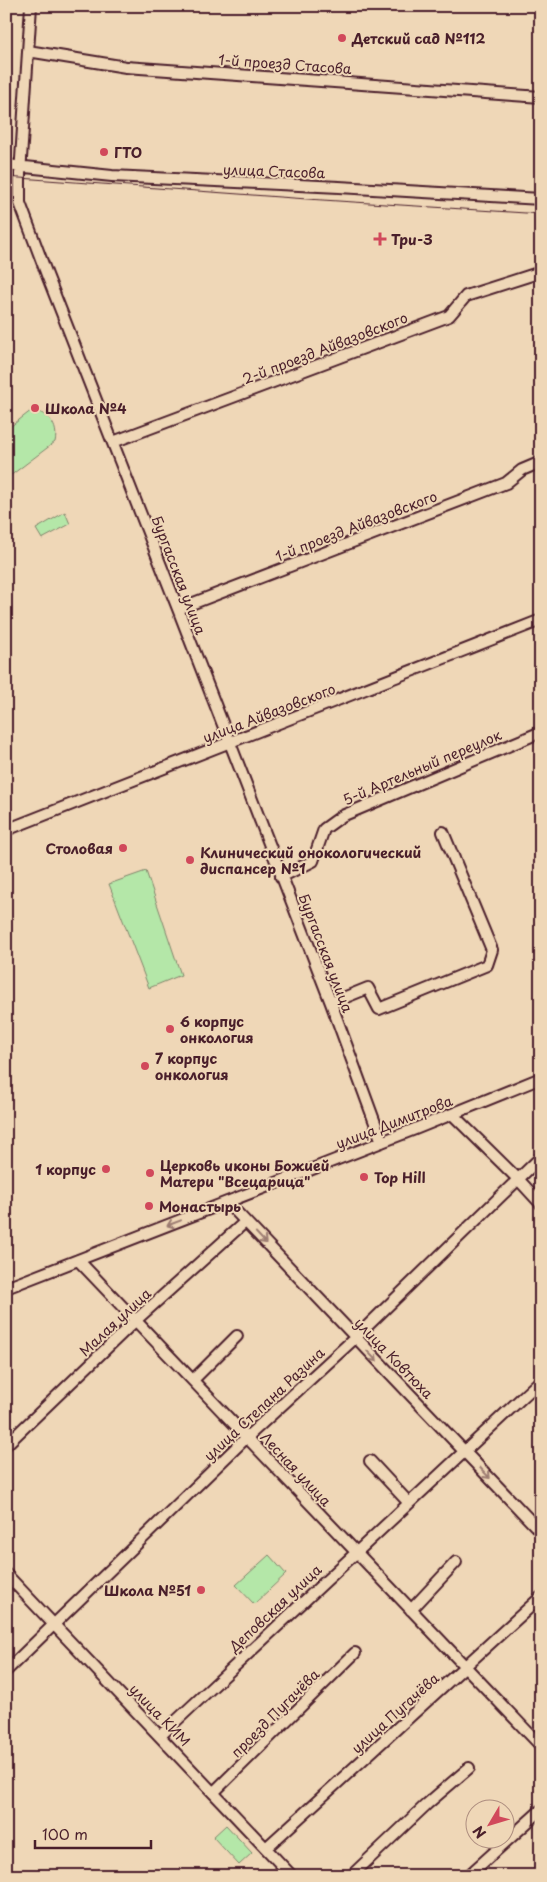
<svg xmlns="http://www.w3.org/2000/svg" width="547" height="1882" viewBox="0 0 547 1882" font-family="'Playpen Sans',sans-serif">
<rect width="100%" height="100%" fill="#efd7b7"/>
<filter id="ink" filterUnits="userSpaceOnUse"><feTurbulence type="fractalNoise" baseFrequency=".02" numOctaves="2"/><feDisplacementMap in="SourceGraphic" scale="10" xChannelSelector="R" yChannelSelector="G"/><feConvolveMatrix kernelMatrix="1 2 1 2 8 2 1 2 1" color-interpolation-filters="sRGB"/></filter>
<g filter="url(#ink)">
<path fill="#b4e7a8" stroke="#7f836a" d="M 32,410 C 48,413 59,425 55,442 L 6,479 L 6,430 Z
M 65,512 L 70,524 L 42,539 L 36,529 Z
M 146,871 L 181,975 L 149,988 L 109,884 Z
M 269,1555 L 286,1574 L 254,1604 L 236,1585 Z
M 226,1825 L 252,1853 L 239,1865 L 213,1837 Z"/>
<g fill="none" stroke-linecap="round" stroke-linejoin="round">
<defs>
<path id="minor" d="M 31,6 L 20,174 L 20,203 L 47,275 L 178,609 L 331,1003 L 382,1142
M 28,51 L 126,67 L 541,97
M 6,165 L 112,176 L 339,187 L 541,199
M 113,442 L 449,316 L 466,296 L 541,272
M 178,609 L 506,483 L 522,470 L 541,462
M 6,830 L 541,620
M 281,877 L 313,861 L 324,829 L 342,816 L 541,732
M 331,1003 L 368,988 L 379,1009 L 487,965 L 492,950 L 443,832
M 452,1114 L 518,1179 L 541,1204
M 227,1202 L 541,1532
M 78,1260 L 541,1746
M 6,1288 L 415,1129 L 541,1078
M 193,1380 L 237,1336
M 6,1445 L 136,1320 L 245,1222
M 370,1461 L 409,1503
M 6,1574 L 292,1876
M 411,1610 L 456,1562
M 6,1671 L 247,1437 L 355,1338 L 541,1157
M 161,1735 L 541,1380
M 214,1792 L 355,1653
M 266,1848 L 541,1597
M 351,1876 L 427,1804 L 469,1768
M 468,1876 L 541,1810"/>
</defs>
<use href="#minor" stroke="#4a1f2b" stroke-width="14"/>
<use href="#minor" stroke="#efd7b7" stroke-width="10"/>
<path stroke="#4a1f2b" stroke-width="1" d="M 6,177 L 307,199 L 541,214"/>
</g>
<defs><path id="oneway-shaft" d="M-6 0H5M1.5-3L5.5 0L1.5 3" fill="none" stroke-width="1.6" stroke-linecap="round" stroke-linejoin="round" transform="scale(1.25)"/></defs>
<g stroke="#9c7b71">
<use href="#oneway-shaft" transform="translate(174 1223) rotate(159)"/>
<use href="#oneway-shaft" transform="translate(261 1238) rotate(47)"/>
<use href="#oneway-shaft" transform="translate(372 1356) rotate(46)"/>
<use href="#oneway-shaft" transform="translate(485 1473) rotate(47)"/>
</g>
</g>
<g fill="#d1495b" stroke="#efd7b7" stroke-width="2">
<circle cx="342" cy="38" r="5"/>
<circle cx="104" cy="152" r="5"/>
<path d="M377.5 231.5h5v5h5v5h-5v5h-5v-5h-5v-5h5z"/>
<circle cx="35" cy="408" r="5"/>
<circle cx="123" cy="848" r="5"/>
<circle cx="190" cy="860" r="5"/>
<circle cx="170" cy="1029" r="5"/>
<circle cx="145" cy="1066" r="5"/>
<circle cx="106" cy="1169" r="5"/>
<circle cx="150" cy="1173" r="5"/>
<circle cx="364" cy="1177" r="5"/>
<circle cx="149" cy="1206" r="5"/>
<circle cx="201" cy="1590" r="5"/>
</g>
<g text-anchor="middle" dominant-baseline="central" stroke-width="4" stroke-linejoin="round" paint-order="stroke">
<g font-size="14" font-weight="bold" fill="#4a1f2b" stroke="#efd7b7" text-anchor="start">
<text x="352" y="38">Детский сад №112</text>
<text x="114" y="152">ГТО</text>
<text x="391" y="239">Три-З</text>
<text x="45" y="408">Школа №4</text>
<text x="113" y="848" text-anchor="end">Столовая</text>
<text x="200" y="852">Клинический онокологический<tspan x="200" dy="16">диспансер №1</tspan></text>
<text x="180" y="1021">6 корпус<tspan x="180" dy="16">онкология</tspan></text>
<text x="155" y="1058">7 корпус<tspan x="155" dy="16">онкология</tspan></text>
<text x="160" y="1165">Церковь иконы Божией<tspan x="160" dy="16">Матери "Всецарица"</tspan></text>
<text x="96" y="1169" text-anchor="end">1 корпус</text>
<text x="374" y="1177">Top Hill</text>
<text x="159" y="1206">Монастырь</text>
<text x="191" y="1590" text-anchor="end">Школа №51</text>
</g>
<g font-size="14" fill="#4a1f2b" stroke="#efd7b7">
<text transform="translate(285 64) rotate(4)">1-й проезд Стасова</text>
<text transform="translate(274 171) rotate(2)">улица Стасова</text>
<text transform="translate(325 348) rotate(-21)">2-й проезд Айвазовского</text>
<text transform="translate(356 526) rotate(-21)">1-й проезд Айвазовского</text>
<text transform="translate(179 575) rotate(69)">Бургасская улица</text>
<text transform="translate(269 713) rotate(-21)">улица Айвазовского</text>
<text transform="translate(422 767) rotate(-23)">5-й Артельный переулок</text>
<text transform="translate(326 953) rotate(69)">Бургасская улица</text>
<text transform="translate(394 1122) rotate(-21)">улица Димитрова</text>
<text transform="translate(115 1322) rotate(-43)">Малая улица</text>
<text transform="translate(394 1358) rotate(46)">улица Ковтюха</text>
<text transform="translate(264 1404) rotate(-43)">улица Степана Разина</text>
<text transform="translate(296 1469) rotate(47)">Лесная улица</text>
<text transform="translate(275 1608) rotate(-43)">Деповская улица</text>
<text transform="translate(275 1713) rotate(-45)">проезд Пугачёва</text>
<text transform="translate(395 1713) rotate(-42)">улица Пугачёва</text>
<text transform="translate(160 1715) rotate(46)">улица КИМ</text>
</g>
</g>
<rect width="547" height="1882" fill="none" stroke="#efd7b7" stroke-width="25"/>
<rect x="12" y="12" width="522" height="1857" fill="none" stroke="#4a1f2b" stroke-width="2" filter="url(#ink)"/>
<g transform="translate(490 1824) rotate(232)"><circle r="24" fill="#efd7b7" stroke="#ad8d7f"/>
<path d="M0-4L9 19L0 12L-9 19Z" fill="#d1495b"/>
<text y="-8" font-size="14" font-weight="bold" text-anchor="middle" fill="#4a1f2b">N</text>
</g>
<path d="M35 1840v8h116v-8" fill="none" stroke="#4a1f2b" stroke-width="2.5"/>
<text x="42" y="1840" font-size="15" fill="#4a1f2b" stroke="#efd7b7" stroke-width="4" paint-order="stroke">100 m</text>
</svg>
